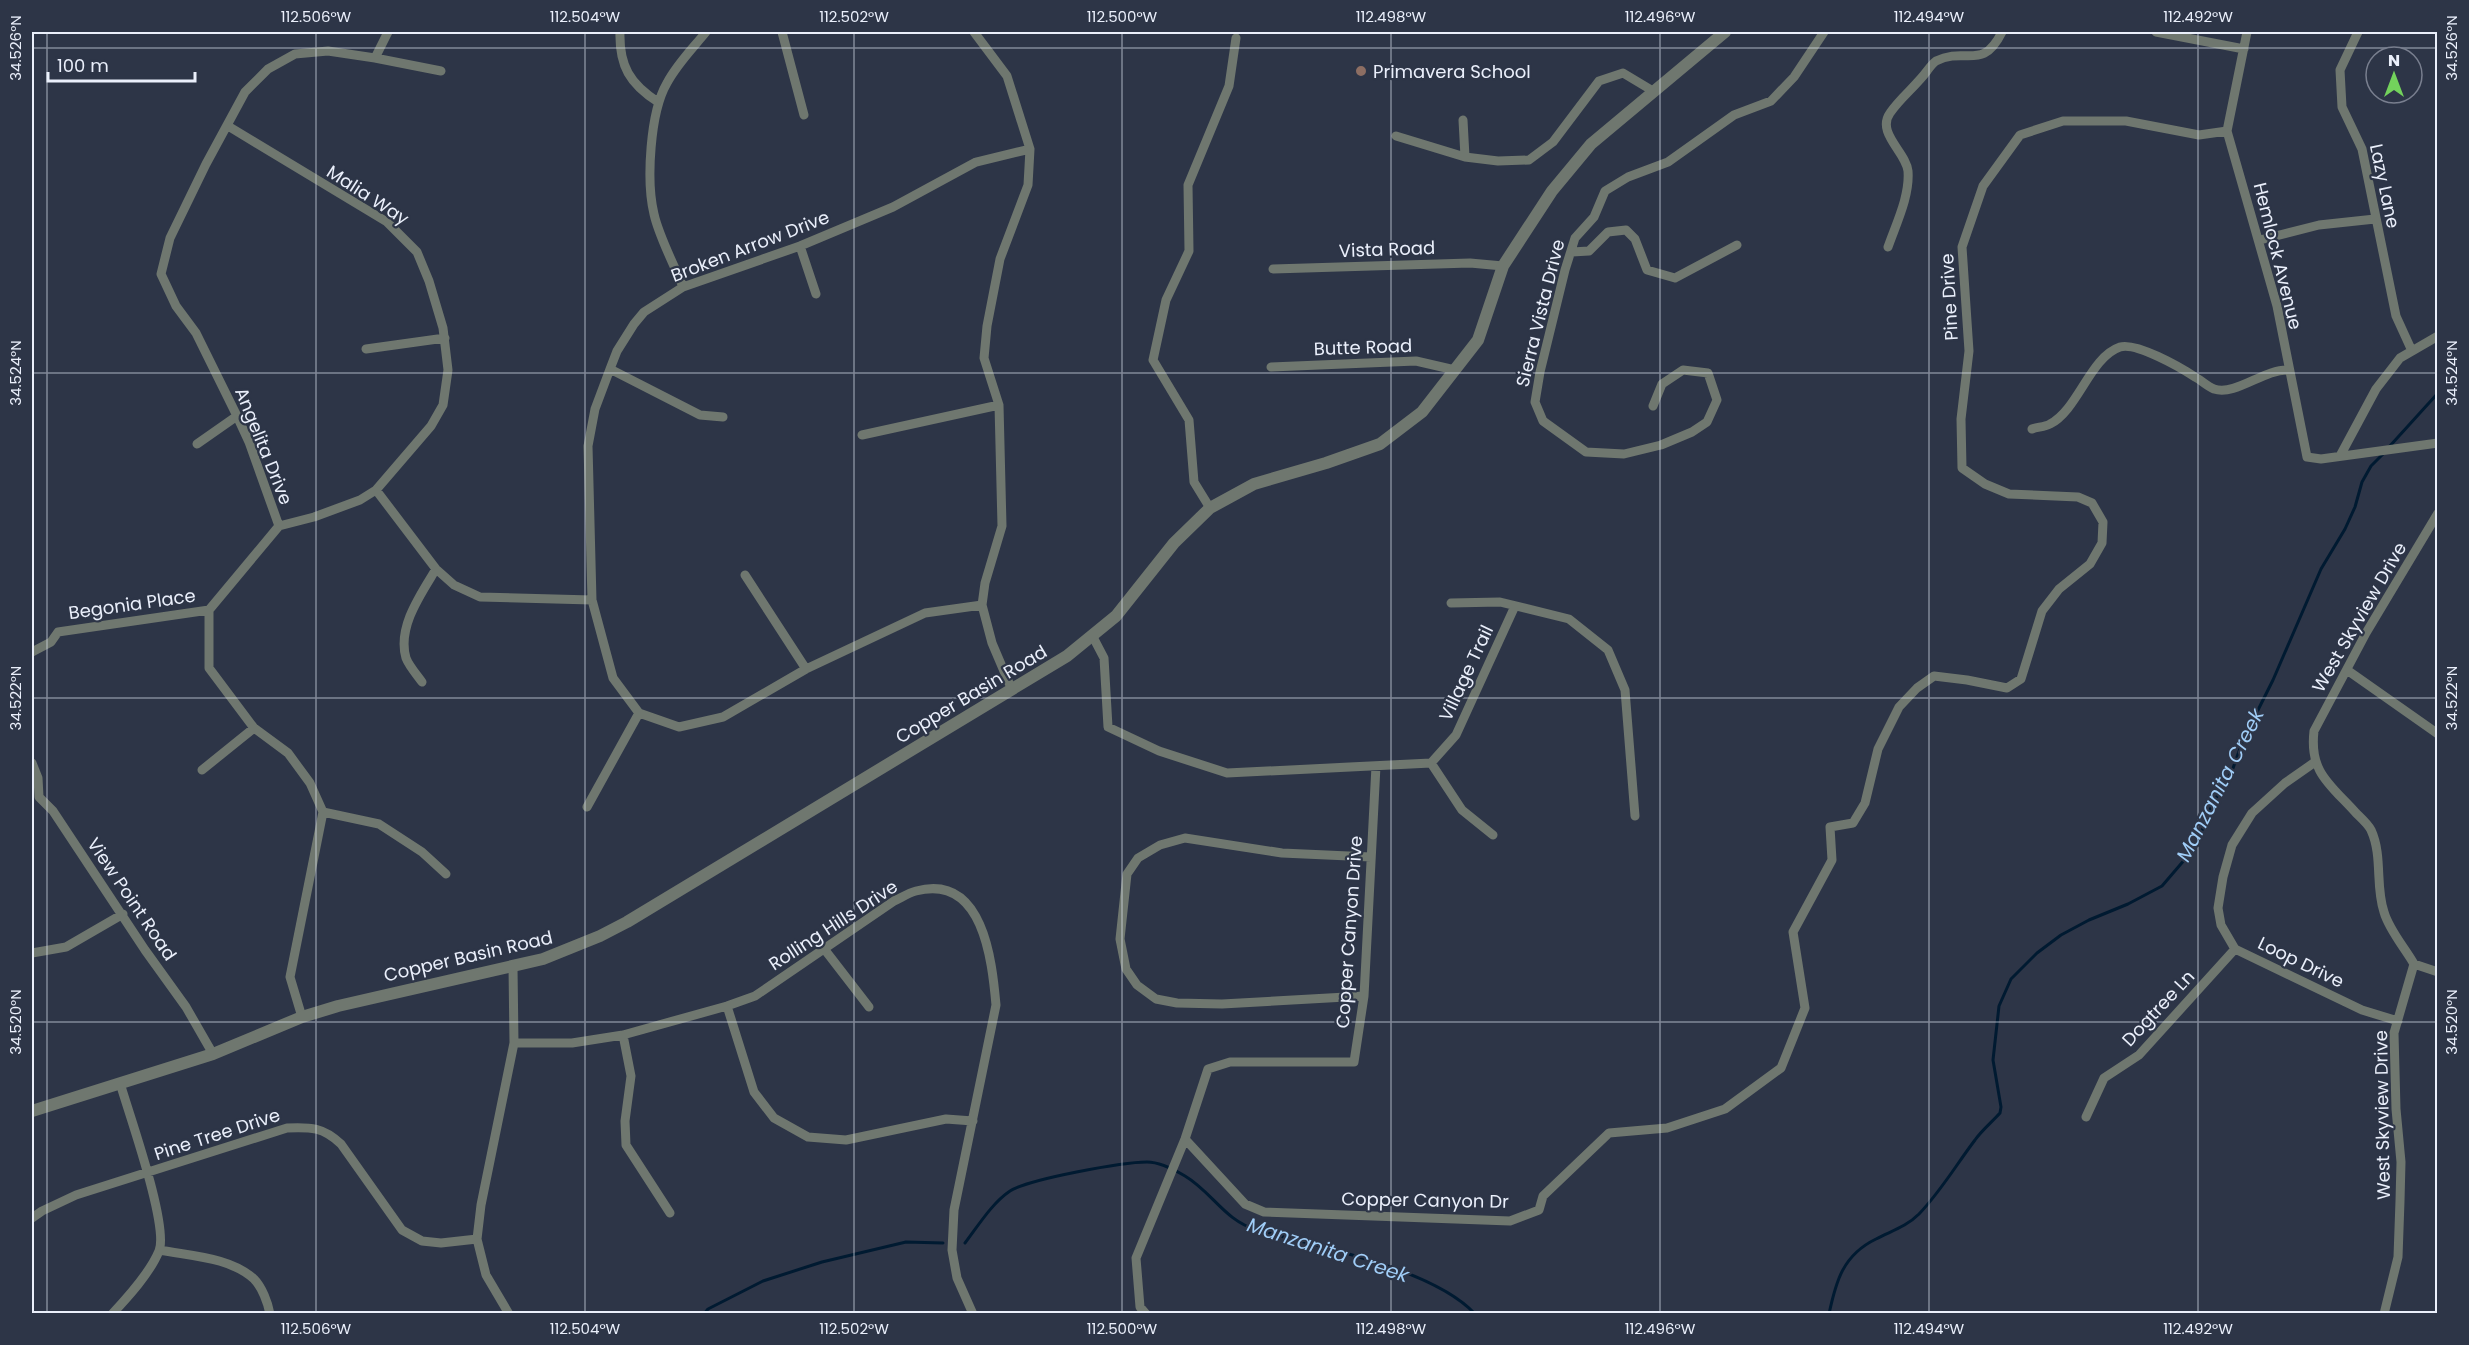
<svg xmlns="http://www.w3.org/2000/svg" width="2469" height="1345" viewBox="0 0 2469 1345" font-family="Poppins,sans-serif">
<rect width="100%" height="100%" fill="#2d3547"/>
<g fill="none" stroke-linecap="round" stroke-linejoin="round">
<path stroke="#001a31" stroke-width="3" d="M 2389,447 L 2438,393
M 965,1243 C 978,1226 992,1203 1010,1191 C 1029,1179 1123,1162 1147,1162 C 1159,1162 1175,1170 1185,1176 C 1212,1192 1225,1221 1257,1230 C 1317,1246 1434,1269 1475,1314
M 704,1314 L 708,1309 L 763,1281 L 822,1262 L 906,1242 L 943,1243
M 1829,1314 C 1836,1281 1843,1255 1876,1239 C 1891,1231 1906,1227 1919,1214 C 1941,1191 1956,1165 1975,1140 C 1982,1130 1992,1122 2000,1113 L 2001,1107 L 1993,1060 L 1999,1006 L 2011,979 L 2037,953 L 2061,935 L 2089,920 L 2128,904 L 2162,886 L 2186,858 L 2199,838 L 2212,805 L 2232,771 L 2243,740 L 2273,680 L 2321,569 L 2345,529 L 2355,507 L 2362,482 L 2371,466 L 2383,454"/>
<path stroke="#6f776f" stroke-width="9" d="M 620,32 C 619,66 630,84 658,102
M 782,32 L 804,115
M 974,32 L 1007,76 L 1030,149 L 1028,185 L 1000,259 L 987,326 L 984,358 L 999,405 L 1002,526 L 985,583 L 982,605 L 992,643 L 1012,690
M 2156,32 L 2244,49
M 2247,32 L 2227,131 L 2277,306 L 2307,457 L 2321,459 L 2438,443
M 2358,32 L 2340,70 L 2342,107 L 2362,149 L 2396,316 L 2412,351
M 375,58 L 388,32
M 1463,120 L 1465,157
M 228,126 L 387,222 L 417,252 L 429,281 L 443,328 L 448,370 L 443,405 L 431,426 L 376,490 L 360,500 L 314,517 L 279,526
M 1396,136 L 1465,157 L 1498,161 L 1529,160 L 1553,142 L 1599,81 L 1623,73 L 1653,91
M 2260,240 L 2319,225 L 2375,219
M 800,246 L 816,294
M 1888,247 C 1896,224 1910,196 1908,171 C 1906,152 1876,133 1890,113 C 1900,98 1916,86 1927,71 C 1930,67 1932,64 1936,61 C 1966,46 1982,72 2002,32
M 1572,252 L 1589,251 L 1608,232 L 1626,230 L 1635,239 L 1647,270 L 1675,278 L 1737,245
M 1273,269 L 1470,263 L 1503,266
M 683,287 C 674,264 659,237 654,214 C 646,181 650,112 667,83 C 677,64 693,48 706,32
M 366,349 L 445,338
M 1271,367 L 1416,361 L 1455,370
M 610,369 L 700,415 L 723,417
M 1653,406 L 1662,384 L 1683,370 L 1708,373 L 1717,400 L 1707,422 L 1692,432 L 1661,445 L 1624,454 L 1586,452 L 1543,421 L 1535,402 L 1540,372 L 1565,270 L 1575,238 L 1594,217 L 1605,191 L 1628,177 L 1668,162 L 1734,115 L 1771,101 L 1794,77 L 1824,32
M 2032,429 C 2037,427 2045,427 2050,424 C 2078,410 2090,357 2120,347 C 2136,342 2180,367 2195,377 C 2201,380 2207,386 2214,389 C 2236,396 2264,369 2288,370
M 862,435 L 999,405
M 197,444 L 237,416
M 2340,456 L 2376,389 L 2400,358 L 2438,336
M 376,490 L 436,569 L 454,585 L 480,597 L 592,600
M 1210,508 L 1194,482 L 1189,420 L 1153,360 L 1166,300 L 1189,251 L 1188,185 L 1229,86 L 1236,38
M 745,575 L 806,669
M 1451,603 L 1500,602 L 1569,619 L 1608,650 L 1625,690 L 1635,816
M 1093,637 L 1104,658 L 1108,727 L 1159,751 L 1227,773 L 1431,763 L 1456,735 L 1515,606
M 32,652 L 51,642 L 58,632 L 209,610
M 2347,670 L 2438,734
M 422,682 C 417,675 409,666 406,658 C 397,627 421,594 436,569
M 639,713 L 613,678 L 592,600 L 588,446 L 595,409 L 610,369 L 617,351 L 634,324 L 644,312 L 683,287 L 800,246 L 893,207 L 976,162 L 1030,149
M 639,713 L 679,727 L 723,717 L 806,669 L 925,613 L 982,605
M 2315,762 L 2285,783 L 2252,813 L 2232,845 L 2223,877 L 2218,908 L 2221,925 L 2235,949 L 2362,1010 L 2398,1021
M 32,763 L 38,778 L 39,797 L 53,811 L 145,950 L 186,1007 L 213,1054
M 1431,763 L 1462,810 L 1493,835
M 202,770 L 254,728
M 587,807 L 639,713
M 323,812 L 379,824 L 422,852 L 446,874
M 825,950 L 869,1007
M 32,953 L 66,947 L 123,914
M 2414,964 L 2438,972
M 1364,996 L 1222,1004 L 1177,1003 L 1156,999 L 1137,985 L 1126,969 L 1120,939 L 1127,874 L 1138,858 L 1160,845 L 1185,838 L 1282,853 L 1371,857
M 727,1006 L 754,1092 L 774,1118 L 808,1137 L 846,1140 L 946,1119 L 973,1121
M 302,1017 L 290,977 L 323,812 L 310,783 L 288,753 L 254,728 L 209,668 L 209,610 L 279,526 L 249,442 L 237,416 L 196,333 L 176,306 L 161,274 L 170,238 L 206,164 L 245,92 L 268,69 L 295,54 L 328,51 L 375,58 L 441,71
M 623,1035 L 631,1076 L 625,1121 L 626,1145 L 670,1213
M 514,1043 L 572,1043 L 623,1035 L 727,1006 L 755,996 L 894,901 C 901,898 908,893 916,891 C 983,873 992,960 996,1005 L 954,1210 L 952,1250 L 957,1278 L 973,1314
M 2086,1117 L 2104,1078 L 2139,1055 L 2235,949
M 1185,1139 L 1245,1204 L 1264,1212 L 1510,1221 L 1539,1210 L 1543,1196 L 1609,1133 L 1667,1128 L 1725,1109 L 1781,1068 L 1805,1008 L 1793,932 L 1832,860 L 1830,827 L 1853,823 L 1865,803 L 1878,749 L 1899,707 L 1917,688 L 1934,676 L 1967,680 L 2007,688 L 2021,679 L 2042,611 L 2059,589 L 2090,564 L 2102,543 L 2103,522 L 2092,503 L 2078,497 L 2009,494 L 1985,484 L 1962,468 L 1961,419 L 1969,351 L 1962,247 L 1983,186 L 2020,135 L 2063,121 L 2126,121 L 2199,135 L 2227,131
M 32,1218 L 42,1211 L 76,1195 L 287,1128 C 311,1127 323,1127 341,1144 L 402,1230 L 422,1241 L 441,1243 L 477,1239
M 160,1250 C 190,1256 230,1257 254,1279 C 262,1287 268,1303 270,1314
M 112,1314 C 128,1297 150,1273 159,1251 C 169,1226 129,1114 120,1083
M 509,1314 L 486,1275 L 477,1239 L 481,1205 L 514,1043 L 513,967
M 1146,1314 L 1140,1307 L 1136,1258 L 1185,1139 L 1208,1069 L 1230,1062 L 1354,1062 L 1364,996 L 1376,766
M 2384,1314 L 2398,1257 L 2400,1201 L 2401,1162 L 2396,1109 L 2394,1033 L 2414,964 C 2405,948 2389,930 2384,912 C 2375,886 2383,856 2371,830 C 2368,824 2361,818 2356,813 C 2331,785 2309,773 2314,731 L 2366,633 L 2438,513"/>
<path stroke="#6f776f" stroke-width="12" d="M 32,1111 L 213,1054 L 302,1017 L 338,1006 L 543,959 L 600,936 L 627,922 L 1067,656 L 1116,616 L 1174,543 L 1210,508 L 1254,484 L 1326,463 L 1380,444 L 1422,412 L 1478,340 L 1503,266 L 1552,191 L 1591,144 L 1725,32"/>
</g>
<path fill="none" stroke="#eaeffb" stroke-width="1.5" stroke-opacity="0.45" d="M 47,32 L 47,1314M 316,32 L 316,1314M 585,32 L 585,1314M 854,32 L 854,1314M 1122,32 L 1122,1314M 1391,32 L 1391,1314M 1660,32 L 1660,1314M 1929,32 L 1929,1314M 2198,32 L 2198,1314M 32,48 L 2438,48M 32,373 L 2438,373M 32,698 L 2438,698M 32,1022 L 2438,1022"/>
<circle fill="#8d6e63" stroke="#2d3547" stroke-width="2" cx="1361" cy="71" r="6"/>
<g text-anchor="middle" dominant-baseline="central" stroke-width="4.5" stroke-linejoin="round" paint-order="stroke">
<g font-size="18" fill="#eaeffb" stroke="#2d3547" text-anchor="start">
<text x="1373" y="71">Primavera School</text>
</g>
<g font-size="18" fill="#eaeffb" stroke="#2d3547">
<text transform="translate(2385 186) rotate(78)">Lazy Lane</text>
<text transform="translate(368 195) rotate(33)">Malia Way</text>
<text transform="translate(750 246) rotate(-21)">Broken Arrow Drive</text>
<text transform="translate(1387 249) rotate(-2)">Vista Road</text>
<text transform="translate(2278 256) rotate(76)">Hemlock Avenue</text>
<text transform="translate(1949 297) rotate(-93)">Pine Drive</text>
<text transform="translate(1540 313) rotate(-76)">Sierra Vista Drive</text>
<text transform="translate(1363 347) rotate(-2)">Butte Road</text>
<text transform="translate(264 446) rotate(68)">Angelita Drive</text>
<text transform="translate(132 604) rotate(-8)">Begonia Place</text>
<text transform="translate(2359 617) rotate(-60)">West Skyview Drive</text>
<text transform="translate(1466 673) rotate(-65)">Village Trail</text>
<text transform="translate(971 694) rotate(-31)">Copper Basin Road</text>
<text transform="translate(132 899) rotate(56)">View Point Road</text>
<text transform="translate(833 925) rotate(-33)">Rolling Hills Drive</text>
<text transform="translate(1349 932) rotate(-86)">Copper Canyon Drive</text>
<text transform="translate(468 956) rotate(-13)">Copper Basin Road</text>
<text transform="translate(2301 962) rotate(26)">Loop Drive</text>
<text transform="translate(2158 1008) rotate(-47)">Dogtree Ln</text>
<text transform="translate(2382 1115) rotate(-91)">West Skyview Drive</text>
<text transform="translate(217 1134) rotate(-18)">Pine Tree Drive</text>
<text transform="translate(1425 1200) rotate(1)">Copper Canyon Dr</text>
</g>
<g font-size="20" font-style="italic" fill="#a0cdf7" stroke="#2d3547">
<text transform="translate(2220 785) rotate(-63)">Manzanita Creek</text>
<text transform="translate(1328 1250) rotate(18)">Manzanita Creek</text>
</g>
</g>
<rect width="2469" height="1345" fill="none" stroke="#2d3547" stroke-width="66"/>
<g transform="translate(2394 75)"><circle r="28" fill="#2d3547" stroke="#797f8f" stroke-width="1.5"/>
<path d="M0-4.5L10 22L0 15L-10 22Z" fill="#73d25c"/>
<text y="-9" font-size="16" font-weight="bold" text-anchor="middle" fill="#eaeffb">N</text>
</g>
<path d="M48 72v9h147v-9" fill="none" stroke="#eaeffb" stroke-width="3"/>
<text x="57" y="72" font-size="18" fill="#eaeffb" stroke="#2d3547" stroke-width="4.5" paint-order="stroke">100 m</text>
<rect x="33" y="33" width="2403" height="1279" fill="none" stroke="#eaeffb" stroke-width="2"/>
<g font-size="15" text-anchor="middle" fill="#eaeffb">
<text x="316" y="22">112.506°W</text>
<text x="585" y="22">112.504°W</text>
<text x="854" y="22">112.502°W</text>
<text x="1122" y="22">112.500°W</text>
<text x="1391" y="22">112.498°W</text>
<text x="1660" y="22">112.496°W</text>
<text x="1929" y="22">112.494°W</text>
<text x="2198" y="22">112.492°W</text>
<text transform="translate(16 48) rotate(-90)" y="5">34.526°N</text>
<text transform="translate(2452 48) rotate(-90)" y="5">34.526°N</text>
<text transform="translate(16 373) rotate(-90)" y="5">34.524°N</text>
<text transform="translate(2452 373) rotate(-90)" y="5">34.524°N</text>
<text transform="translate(16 698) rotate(-90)" y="5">34.522°N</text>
<text transform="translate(2452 698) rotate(-90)" y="5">34.522°N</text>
<text transform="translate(16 1022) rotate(-90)" y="5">34.520°N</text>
<text transform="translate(2452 1022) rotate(-90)" y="5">34.520°N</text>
<text x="316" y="1334">112.506°W</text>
<text x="585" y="1334">112.504°W</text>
<text x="854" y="1334">112.502°W</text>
<text x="1122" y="1334">112.500°W</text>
<text x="1391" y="1334">112.498°W</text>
<text x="1660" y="1334">112.496°W</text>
<text x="1929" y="1334">112.494°W</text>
<text x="2198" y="1334">112.492°W</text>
</g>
</svg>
